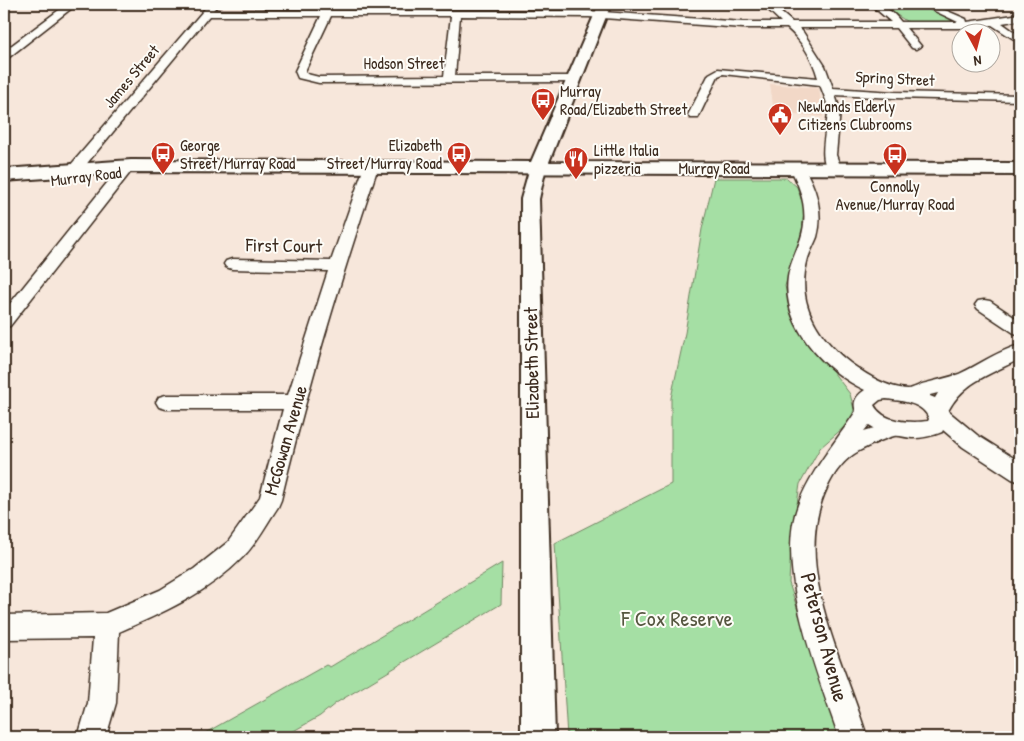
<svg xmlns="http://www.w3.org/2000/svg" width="1024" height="741" viewBox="0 0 1024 741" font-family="'Patrick Hand',sans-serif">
<rect width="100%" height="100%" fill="#f7e7db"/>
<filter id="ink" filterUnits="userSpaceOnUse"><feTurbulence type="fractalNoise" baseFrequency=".02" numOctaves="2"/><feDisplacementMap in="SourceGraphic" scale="10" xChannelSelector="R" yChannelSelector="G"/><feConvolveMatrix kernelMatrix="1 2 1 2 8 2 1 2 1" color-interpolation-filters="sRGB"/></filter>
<g filter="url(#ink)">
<path fill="#f2d8c7" d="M 770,84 L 819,88 L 823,117 L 774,112 Z"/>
<path fill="#a5dfa4" stroke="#708461" d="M 880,4 L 919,4 L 955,22 L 914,23 L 906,21 Z
M 714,178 L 787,178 L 797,187 L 805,210 L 805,222 L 785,286 L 790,309 L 800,329 L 850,394 L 854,409 L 851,421 L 820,448 L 800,484 L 791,545 L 789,583 L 839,737 L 567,737 L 555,543 L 671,484 L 671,398 L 685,333 L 702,229 Z
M 502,563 L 501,604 L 336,703 L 320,716 L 283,737 L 198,737 L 326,665 L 330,667 Z"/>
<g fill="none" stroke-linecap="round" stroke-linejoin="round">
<defs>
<path id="minor" d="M 67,4 L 77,4 L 8,58 L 4,59 L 4,51 Z
M 209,4 L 218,5 L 213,10 L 589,11 L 743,22 L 781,22 L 762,4 L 771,4 L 792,22 L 891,22 L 870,4 C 884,4 892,11 901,22 L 958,22 L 920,4 L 931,4 L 966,19 L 967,22 L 1020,14 L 1020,20 L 1002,23 L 1020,36 L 1020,43 L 992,25 L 974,28 L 906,28 L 921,46 L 916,49 L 912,48 L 896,28 L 799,28 L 803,32 L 825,66 L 833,88 L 894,92 L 1020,95 L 1020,101 L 894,98 L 835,95 L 840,110 L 836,155 L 841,168 L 834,172 C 814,167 828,126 828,111 C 828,103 823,93 820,85 L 723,74 L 718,76 L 698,118 L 690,118 L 688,115 L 709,74 L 718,69 L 818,78 C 813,59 802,41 787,28 L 743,28 L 589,17 L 460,16 L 455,76 L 575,76 L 581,79 L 575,82 L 319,83 L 298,78 L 295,71 L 321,16 L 209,16 L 79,173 L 69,173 L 67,170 L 69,167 ZM 331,16 L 451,16 L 444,76 L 319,77 L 307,74 L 305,71 Z
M 371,163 L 378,167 C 341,277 308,387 281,500 L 278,507 C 267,523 257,543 243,557 C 208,593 164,612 119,632 L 116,703 L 106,737 L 78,737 L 88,703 L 93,638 L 4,639 L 4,615 L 106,613 L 160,590 L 194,569 L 228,542 L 260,497 L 283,409 L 166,409 L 159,407 L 156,402 L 159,397 L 166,395 L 288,395 L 328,271 L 232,269 L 226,267 L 224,264 L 226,261 L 232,259 L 331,261 L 364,167 Z
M 797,164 L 802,165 C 816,186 824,212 817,237 C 814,245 809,253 807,262 C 796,303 818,338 850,363 C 867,375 887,388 908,389 C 913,389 920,384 926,383 C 936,380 948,378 959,374 C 979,365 999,350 1020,345 L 1020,359 C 991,374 964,381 948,411 L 977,435 L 1020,462 L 1020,482 L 1012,479 L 963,447 L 943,430 L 942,432 C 932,436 923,438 912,438 C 907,438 899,435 894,436 C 882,439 869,446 859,451 C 844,459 834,473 827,488 C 790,566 845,662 867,737 L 839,737 C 818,675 774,568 798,505 C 811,470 836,442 856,411 C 852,402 857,395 865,390 C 825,371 781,326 788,277 C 790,263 797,251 801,238 C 809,213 802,190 790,168 ZM 938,393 L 935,398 L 930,396 L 930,395 ZM 886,399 C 901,401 923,402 929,419 L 928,421 C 911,423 883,423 874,405 L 880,400 ZM 869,425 L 874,428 L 864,431 Z
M 124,167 L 131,171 L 129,174 L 10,326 L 4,328 L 4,311 L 119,168 Z
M 984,300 L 990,301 L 1020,321 L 1020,335 L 1014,333 L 978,309 L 975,305 L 978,301 Z"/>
<path id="tertiary" d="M 538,162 L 544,164 L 546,167 L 539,199 L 555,737 L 521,737 L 521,199 L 530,167 L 532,164 Z"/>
<path id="secondary" d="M 599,4 L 611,4 L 549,162 L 1020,163 L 1020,175 L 131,172 L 4,181 L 4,169 L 131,160 L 531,162 Z"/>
</defs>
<use href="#minor" stroke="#3b2a1e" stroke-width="3"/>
<use href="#tertiary" stroke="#3b2a1e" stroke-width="4"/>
<use href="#secondary" stroke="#3b2a1e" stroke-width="4"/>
<use href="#minor" fill="#fdfcf7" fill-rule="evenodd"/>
<use href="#tertiary" fill="#fdfcf7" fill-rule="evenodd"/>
<use href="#secondary" fill="#fdfcf7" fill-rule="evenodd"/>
</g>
</g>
<defs>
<symbol id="bus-pin" viewBox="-11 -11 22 30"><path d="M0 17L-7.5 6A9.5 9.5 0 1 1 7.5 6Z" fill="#c8321e" stroke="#fdfcf7"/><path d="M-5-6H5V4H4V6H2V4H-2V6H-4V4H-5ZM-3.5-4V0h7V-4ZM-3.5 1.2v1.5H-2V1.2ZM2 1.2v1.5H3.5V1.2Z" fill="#fff"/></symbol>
<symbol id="civic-pin" viewBox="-11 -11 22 30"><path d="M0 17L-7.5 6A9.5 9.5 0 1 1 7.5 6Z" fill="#c8321e" stroke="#fdfcf7"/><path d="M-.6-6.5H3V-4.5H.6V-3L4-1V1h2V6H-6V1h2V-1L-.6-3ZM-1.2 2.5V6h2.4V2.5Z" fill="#fff"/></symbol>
<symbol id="restaurant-pin" viewBox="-11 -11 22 30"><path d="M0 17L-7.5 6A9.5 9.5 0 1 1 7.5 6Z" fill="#c8321e" stroke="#fdfcf7"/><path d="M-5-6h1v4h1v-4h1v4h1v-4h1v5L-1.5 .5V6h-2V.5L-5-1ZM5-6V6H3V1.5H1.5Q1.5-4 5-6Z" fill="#fff"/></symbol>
</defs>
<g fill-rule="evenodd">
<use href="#bus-pin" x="529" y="86" width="28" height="38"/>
<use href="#civic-pin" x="766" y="101" width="28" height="38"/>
<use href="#bus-pin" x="149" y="140" width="28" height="38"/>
<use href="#bus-pin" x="445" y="140" width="28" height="38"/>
<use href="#bus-pin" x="881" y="141" width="28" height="38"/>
<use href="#restaurant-pin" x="562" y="145" width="28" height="38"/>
</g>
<g text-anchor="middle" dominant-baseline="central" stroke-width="4" stroke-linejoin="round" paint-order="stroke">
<g font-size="16" fill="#3b2a1e" stroke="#fdfcf7">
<text x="404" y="63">Hodson Street</text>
<text transform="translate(131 76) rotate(-50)">James Street</text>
<text transform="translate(895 78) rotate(3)">Spring Street</text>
<text x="714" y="168">Murray Road</text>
<text transform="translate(86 176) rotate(-7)">Murray Road</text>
</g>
<g font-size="16" fill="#3b2a1e" stroke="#fdfcf7" text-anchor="start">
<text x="560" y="91">Murray<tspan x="560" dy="18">Road/Elizabeth Street</tspan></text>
<text x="798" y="106">Newlands Elderly<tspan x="798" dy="18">Citizens Clubrooms</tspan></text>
<text x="180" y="145">George<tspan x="180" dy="18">Street/Murray Road</tspan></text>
<text x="442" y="145" text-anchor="end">Elizabeth<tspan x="442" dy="18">Street/Murray Road</tspan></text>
<text x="594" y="150">Little Italia<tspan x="594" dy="18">pizzeria</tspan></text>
<text x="895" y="186" text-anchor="middle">Connolly<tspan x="895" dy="18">Avenue/Murray Road</tspan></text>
</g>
<g font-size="19" fill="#3b2a1e" stroke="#fdfcf7">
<text transform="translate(284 245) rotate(1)">First Court</text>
<text transform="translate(531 363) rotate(-91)">Elizabeth Street</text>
<text transform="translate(285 440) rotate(-74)">McGowan Avenue</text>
</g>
<g font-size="22" fill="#565740" stroke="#fdfcf7">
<text x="677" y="618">F Cox Reserve</text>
</g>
<g font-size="22" fill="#3b2a1e" stroke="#fdfcf7">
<text transform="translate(825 637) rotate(75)">Peterson Avenue</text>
</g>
</g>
<rect width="1024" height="741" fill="none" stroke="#fdfcf7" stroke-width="20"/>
<rect x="10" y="10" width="1004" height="721" fill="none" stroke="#3b2a1e" stroke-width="2" filter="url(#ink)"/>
<g transform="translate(976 48) rotate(173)"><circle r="24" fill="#fdfcf7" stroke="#afa8a0"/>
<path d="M0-4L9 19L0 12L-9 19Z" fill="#c8321e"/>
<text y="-8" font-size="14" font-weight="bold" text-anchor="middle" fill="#3b2a1e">N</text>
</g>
</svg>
